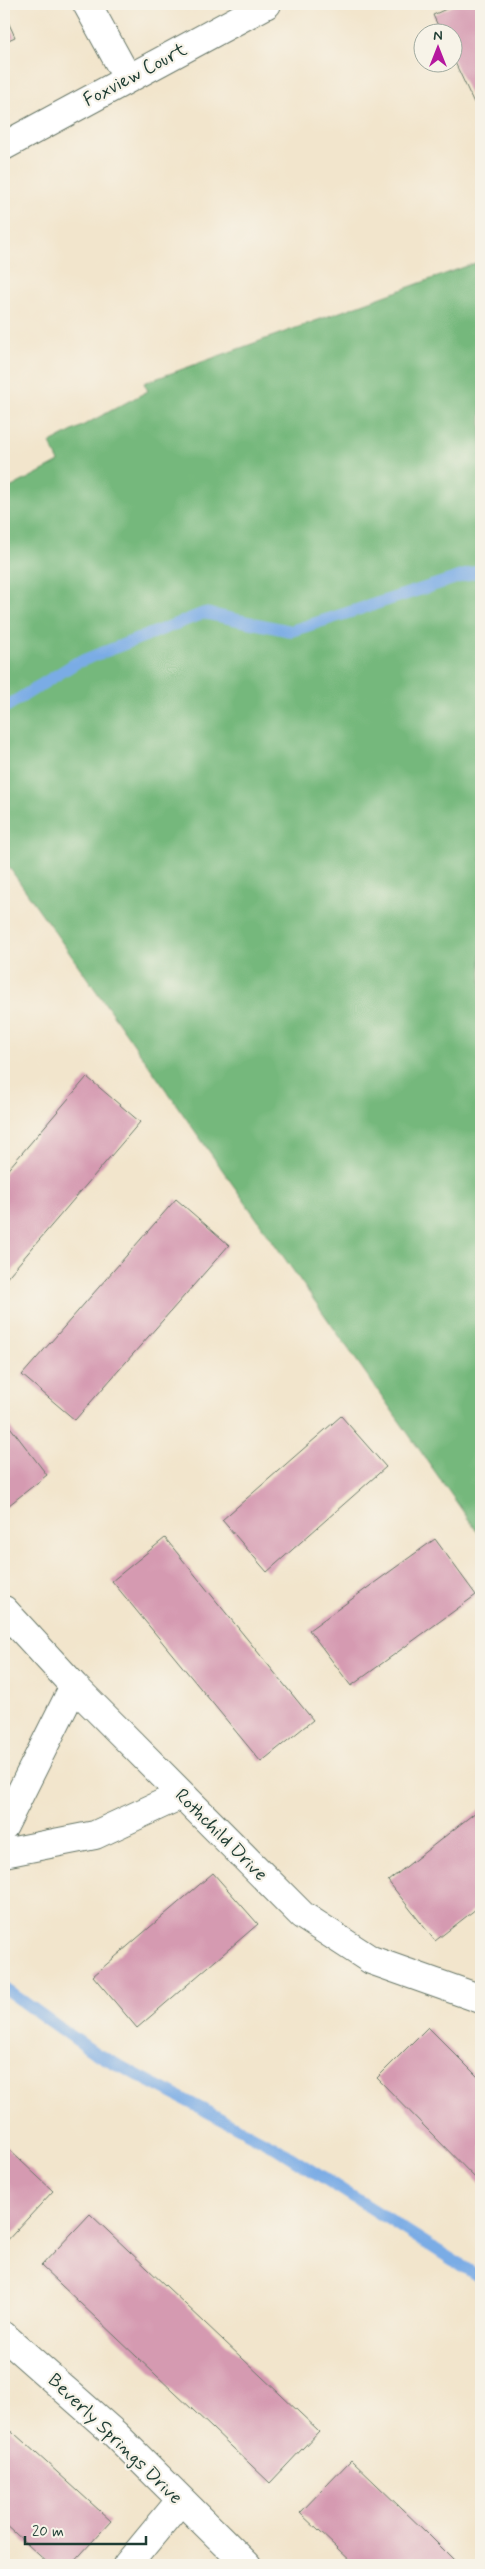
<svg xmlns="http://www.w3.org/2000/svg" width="485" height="2569" viewBox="0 0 485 2569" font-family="Mynerve,sans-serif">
<rect width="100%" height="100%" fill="#f7f3e8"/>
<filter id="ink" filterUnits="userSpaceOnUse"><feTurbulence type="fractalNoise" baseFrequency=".02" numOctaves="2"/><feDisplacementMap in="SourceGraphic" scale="10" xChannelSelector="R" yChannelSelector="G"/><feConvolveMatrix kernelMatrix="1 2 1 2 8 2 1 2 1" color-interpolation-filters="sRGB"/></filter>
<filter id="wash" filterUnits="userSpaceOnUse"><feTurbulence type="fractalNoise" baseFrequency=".0096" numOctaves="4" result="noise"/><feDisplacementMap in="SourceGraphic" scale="20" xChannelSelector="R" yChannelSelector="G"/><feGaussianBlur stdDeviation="1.12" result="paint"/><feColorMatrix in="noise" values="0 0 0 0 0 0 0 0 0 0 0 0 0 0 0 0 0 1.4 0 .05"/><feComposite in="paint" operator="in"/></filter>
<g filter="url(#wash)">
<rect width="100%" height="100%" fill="#f2e5cc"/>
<path fill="#74b87b" stroke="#4a7a58" d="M 481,261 L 481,1537 L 4,860 L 4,491 L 59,462 L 50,443 L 148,391 L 144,383 Z"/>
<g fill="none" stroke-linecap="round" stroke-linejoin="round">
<path stroke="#7aace5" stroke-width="12" d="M 4,708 L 76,663 L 204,613 L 291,631 L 481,570
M 4,1988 L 95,2053 L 273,2146 L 481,2278"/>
</g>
<g id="blocks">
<path fill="#d59ab1" d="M 457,4 L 481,4 L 481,99 L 474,103 L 452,56 L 452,32 L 441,32 L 433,15 Z
M 4,13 L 15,37 L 4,42 Z
M 87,1077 L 140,1122 L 4,1281 L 4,1174 Z
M 176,1199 L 229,1245 L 75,1420 L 22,1375 Z
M 341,1416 L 386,1467 L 267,1572 L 222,1520 Z
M 4,1419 L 47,1475 L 4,1509 Z
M 165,1538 L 313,1720 L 261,1762 L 112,1581 Z
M 435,1539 L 476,1595 L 351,1686 L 309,1630 Z
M 481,1808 L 481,1905 L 435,1941 L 388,1881 Z
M 213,1873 L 258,1924 L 137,2028 L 93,1976 Z
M 428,2027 L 481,2080 L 481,2184 L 377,2078 Z
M 4,2145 L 53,2191 L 4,2244 Z
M 90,2214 L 319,2431 L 270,2483 L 41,2266 Z
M 4,2424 L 111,2521 L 71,2565 L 50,2565 L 4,2523 Z
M 351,2460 L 426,2532 L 459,2565 L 355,2565 L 300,2513 Z"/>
</g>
</g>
<g filter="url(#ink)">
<use href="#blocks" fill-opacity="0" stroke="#697869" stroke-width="1"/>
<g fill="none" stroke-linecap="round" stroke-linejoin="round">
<defs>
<path id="minor" d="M 87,4 L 128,79
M 4,146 L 267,4
M 4,1610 L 74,1686 L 302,1915 L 371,1960 L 481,1999
M 4,1826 L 74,1686
M 4,1853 L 95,1835 L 181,1795
M 4,2336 L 115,2434 L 247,2565
M 127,2565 L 180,2501"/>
</defs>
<use href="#minor" stroke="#697869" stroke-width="30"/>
<use href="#minor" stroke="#fff" stroke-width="28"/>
</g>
</g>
<g text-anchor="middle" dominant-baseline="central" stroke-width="4.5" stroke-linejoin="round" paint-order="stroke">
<g font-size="19" fill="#1f3d34" stroke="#f7f3e8">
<text transform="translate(135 75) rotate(-28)">Foxview Court</text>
<text transform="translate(221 1835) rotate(45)">Rothchild Drive</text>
<text transform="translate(115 2439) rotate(44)">Beverly Springs Drive</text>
</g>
</g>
<rect width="485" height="2569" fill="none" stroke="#f7f3e8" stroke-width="20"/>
<g transform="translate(438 48)"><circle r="24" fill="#f7f3e8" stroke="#a1aaa0"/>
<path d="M0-4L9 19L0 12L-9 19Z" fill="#b5179e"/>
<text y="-8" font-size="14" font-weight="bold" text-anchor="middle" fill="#1f3d34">N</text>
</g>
<path d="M25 2536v8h121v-8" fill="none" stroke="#1f3d34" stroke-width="2.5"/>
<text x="32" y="2536" font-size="15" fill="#1f3d34" stroke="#f7f3e8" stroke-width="4" paint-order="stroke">20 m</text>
</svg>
